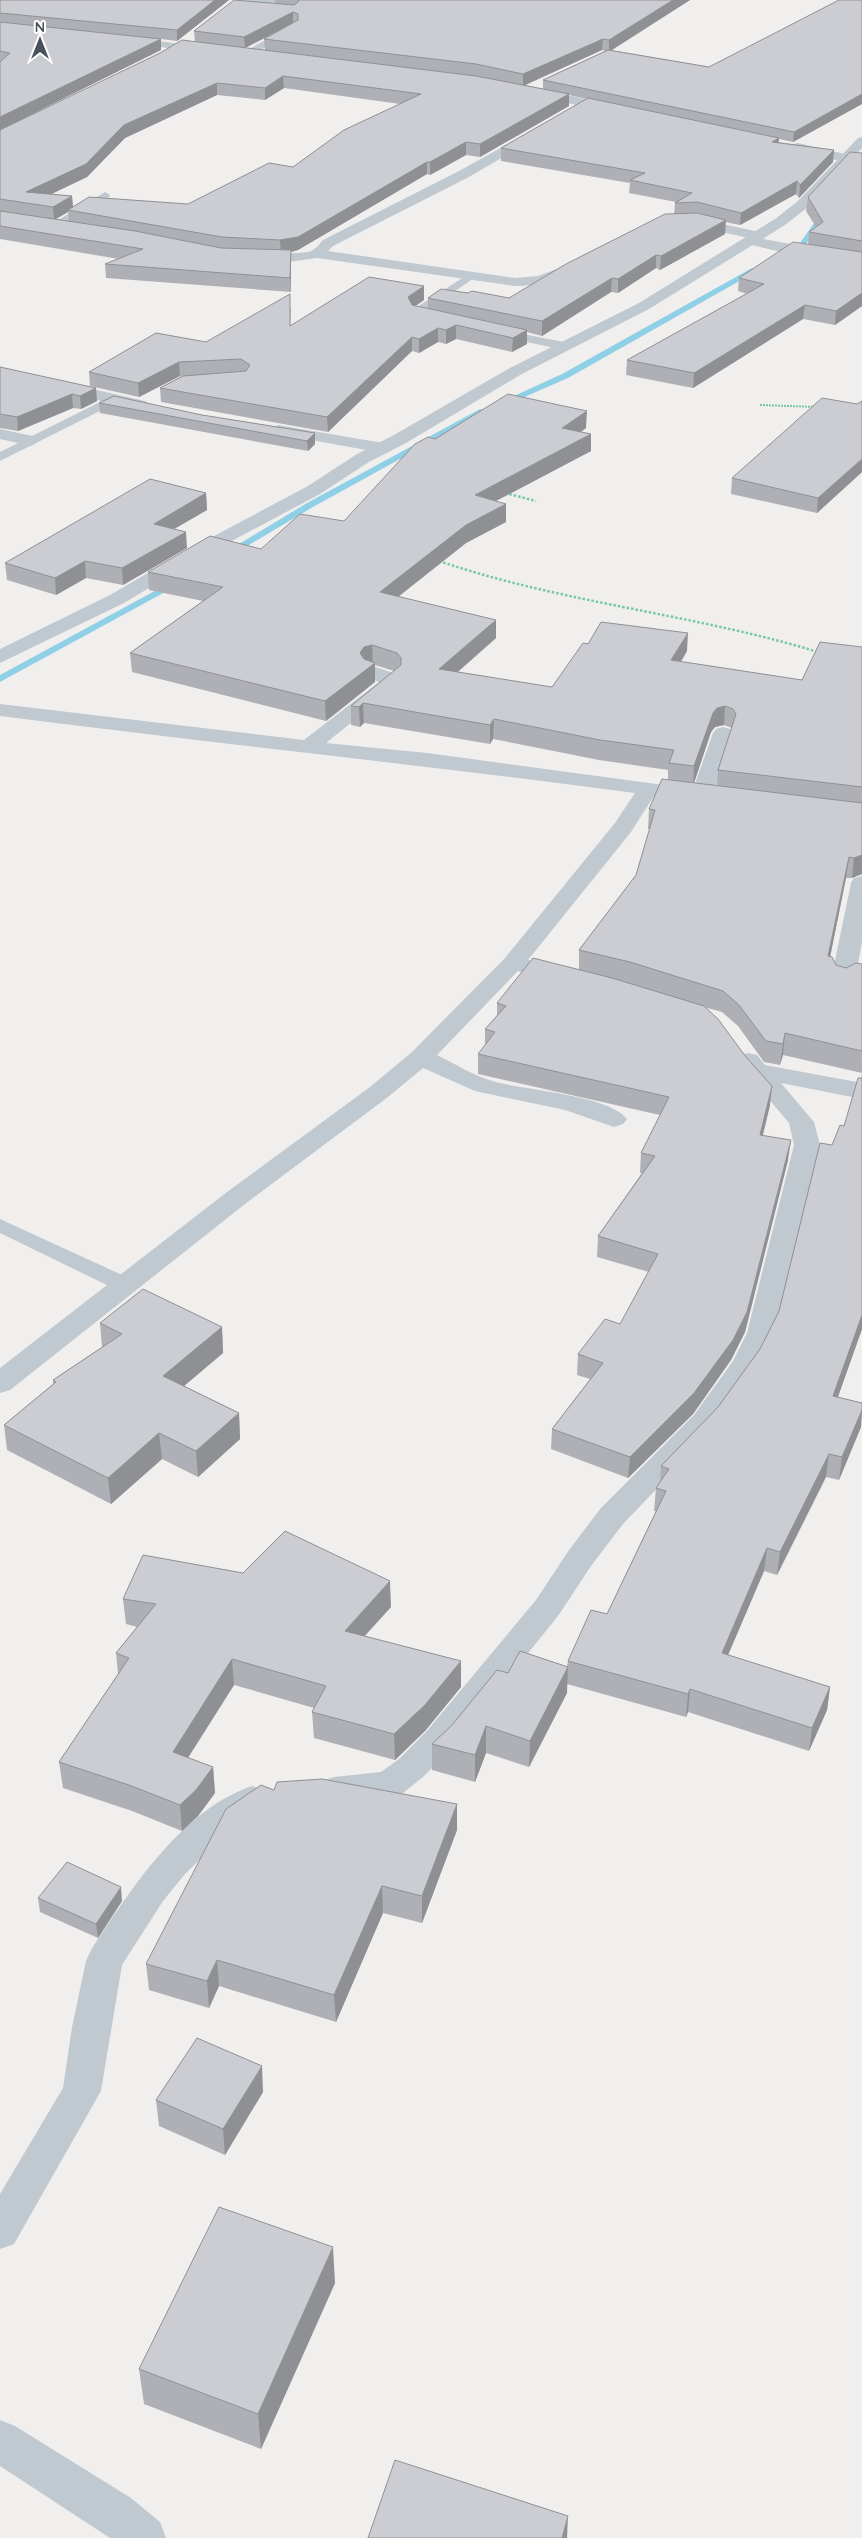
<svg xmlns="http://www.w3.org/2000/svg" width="862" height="2538" viewBox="0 0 862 2538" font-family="Quicksand,sans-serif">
<rect width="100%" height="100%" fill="#f1efee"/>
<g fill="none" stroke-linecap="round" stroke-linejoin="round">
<path fill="#8fd0e6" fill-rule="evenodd" d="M 824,209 L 829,210 C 819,225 806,255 786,253 L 786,251 L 800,243 Z
M 752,268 L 759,270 L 568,378 L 506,405 L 499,403 L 562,374 Z
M 480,409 L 487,411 L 313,507 L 232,555 L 224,553 L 307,503 Z
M 175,580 L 178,581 L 178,585 L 0,682 L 0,675 Z"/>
<path stroke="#79c8a5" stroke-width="2" stroke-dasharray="2 1" stroke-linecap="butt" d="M 760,405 L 817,407"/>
<path stroke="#79c8a5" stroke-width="2.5" stroke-dasharray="2.5 2" stroke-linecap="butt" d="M 505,493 L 536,501
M 439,561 C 562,603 694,614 818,652"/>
<path fill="#c0c8d0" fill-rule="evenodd" d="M 105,192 L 110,195 L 109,197 L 57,228 L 49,228 L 48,226 Z
M 472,272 L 478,275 L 476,277 L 422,313 L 436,317 L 436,321 L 414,318 L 409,312 Z
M 498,329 L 564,342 L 570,346 L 564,350 L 494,335 L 492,333 Z
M 114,395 L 118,396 L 120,399 L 118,402 L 0,461 L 0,452 Z
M 0,1219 L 133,1280 L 136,1285 L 133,1290 L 125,1292 L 117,1290 L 0,1233 Z"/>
<path fill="#c0c8d0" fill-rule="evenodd" d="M 246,0 L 285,0 C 277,8 244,7 231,10 L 226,7 L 232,3 Z
M 293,25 L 297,26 L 297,30 L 250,56 L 242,56 L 240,54 Z
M 124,37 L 208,47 L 214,50 L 208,53 L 120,42 L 118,40 Z
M 533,88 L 619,106 L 625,110 L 619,114 L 529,95 L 527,92 Z
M 533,130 L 539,134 L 537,137 L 469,177 L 333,246 L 328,251 L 515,278 L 538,276 L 570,264 L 580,264 L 582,267 C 572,281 532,286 515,286 L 317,258 L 281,263 L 253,262 L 246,258 C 252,250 298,256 311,251 C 316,249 320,243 323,240 L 459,171 Z
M 798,143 L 862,158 L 862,166 L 793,150 L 792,147 L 793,144 Z
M 690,217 L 764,233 L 766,236 L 763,239 L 862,257 L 862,265 L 785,253 L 748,244 L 746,241 L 749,238 L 685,224 L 683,221 L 685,218 Z
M 0,368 L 145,401 L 153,406 L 145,411 L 0,378 Z
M 278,425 L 383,443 L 389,444 L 391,448 L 389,452 L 383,453 L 272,433 L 270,430 Z
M 0,429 L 37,437 L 39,441 L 31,446 L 0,439 Z
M 372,666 L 397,674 L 400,678 L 399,684 L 326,743 L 427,753 L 664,785 L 671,787 L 675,791 L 671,795 L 654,796 L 631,832 L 528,960 L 571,971 L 575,976 L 571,981 L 563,983 L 518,971 L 437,1055 C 455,1064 473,1075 492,1081 C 522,1090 610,1095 627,1119 L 623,1124 L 614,1127 L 565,1110 L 475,1091 L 423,1068 L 388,1097 L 245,1204 L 10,1390 L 0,1393 L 0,1368 L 227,1192 L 370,1087 L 412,1052 L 505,958 L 615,823 L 635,793 C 423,765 211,743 0,716 L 0,704 L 304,740 L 379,682 L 365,676 L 362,672 L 365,668 Z
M 723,727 L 730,729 L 733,733 L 713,795 L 710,800 L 702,801 L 694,800 L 691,795 L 713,733 L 716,729 Z
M 862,876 L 862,942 L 855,980 L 851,985 L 843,987 L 835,985 L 831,980 L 851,883 L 854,878 Z
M 748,1053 L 757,1055 L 765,1065 L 862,1083 L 862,1099 L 781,1083 L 814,1122 L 820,1145 L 775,1333 L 756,1371 L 714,1429 L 623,1524 L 591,1566 L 558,1616 L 450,1750 L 423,1777 L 403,1793 L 371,1801 L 334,1805 L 322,1801 L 317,1791 L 322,1781 L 334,1777 L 381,1772 L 399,1759 L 426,1732 L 536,1600 L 569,1550 L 601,1508 L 694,1415 L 733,1361 L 747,1333 L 794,1145 L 789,1123 L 736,1060 L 739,1055 Z
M 252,1786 L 264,1790 L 269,1800 L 264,1810 L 222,1838 L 185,1874 L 163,1901 L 122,1965 L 101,2091 L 14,2244 L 0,2249 L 0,2194 L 63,2088 L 72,2027 L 86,1961 L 91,1950 C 130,1891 181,1810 252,1786 Z
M 0,2420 L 15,2426 L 131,2498 L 160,2522 L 166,2538 L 110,2538 L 0,2466 Z"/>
<path fill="#c0c8d0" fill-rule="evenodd" d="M 862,137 L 862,148 L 808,207 L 785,225 L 649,309 L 520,375 L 406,443 L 369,462 L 320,494 L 196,560 L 124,603 L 0,663 L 0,649 L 110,595 L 184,552 L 308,486 L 357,454 L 394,435 L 508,369 L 639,303 L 775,219 L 798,201 L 858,138 Z"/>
</g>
<path fill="#afb0b5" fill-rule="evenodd" d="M 0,0 L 229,0 L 177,41 L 161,39 L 161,50 L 25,117 L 195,42 L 194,31 L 276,4 L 275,0 L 690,0 L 611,50 L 709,67 L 862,0 L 862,104 L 793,142 L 779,139 L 778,142 L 834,150 L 833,162 L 799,198 L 796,194 L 740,225 L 725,222 L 725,234 L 660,270 L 656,268 L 618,293 L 611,292 L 542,336 L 527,332 L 527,344 L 512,352 L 456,339 L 446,344 L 438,342 L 419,353 L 412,351 L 328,432 L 161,402 L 160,388 L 182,376 L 180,376 L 139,397 L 90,386 L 89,372 L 206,342 L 291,308 L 290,326 L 424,300 L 415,306 L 428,309 L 428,298 L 468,293 L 509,298 L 674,214 L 675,203 L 676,202 L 629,193 L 630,183 L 501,161 L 501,148 L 587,99 L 569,95 L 569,106 L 480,157 L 466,155 L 430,175 L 427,174 L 298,250 L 291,252 L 291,292 L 106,278 L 105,264 L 119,259 L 0,239 ZM 285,28 L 264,39 L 265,50 L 245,48 ZM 602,50 L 605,51 L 543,80 L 543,89 L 525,85 ZM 284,88 L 400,104 L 293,167 L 188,204 L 73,207 L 72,196 L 50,194 L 87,177 L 125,138 L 217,95 L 265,100 ZM 68,212 L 69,221 L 56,219 Z
M 862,153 L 862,306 L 835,325 L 803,319 L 693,388 L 626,375 L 627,360 L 747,294 L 738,291 L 739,278 L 808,245 L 809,232 L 816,227 L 806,211 L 808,197 Z
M 0,367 L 97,401 L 81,409 L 73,408 L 18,431 L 0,428 Z
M 862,401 L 862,472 L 817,513 L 731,494 L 732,478 Z
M 99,403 L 202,415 L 315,433 L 315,444 L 308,451 L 100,413 Z
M 586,428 L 581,432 L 591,451 L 496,501 L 506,504 L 506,522 L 466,543 L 398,597 L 496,638 L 458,672 L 552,687 L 687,651 L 681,662 L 802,680 L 862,647 L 862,875 L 862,874 L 852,878 L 846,878 L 830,957 L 836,965 L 846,968 L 862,964 L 862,1073 L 783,1055 L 780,1065 L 764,1062 L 738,1026 L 722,1012 L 704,1007 L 770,1105 L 763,1135 L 788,1160 L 745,1332 L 731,1360 L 693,1414 L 628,1478 L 551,1449 L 552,1429 L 590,1379 L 577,1375 L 578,1354 L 620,1324 L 649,1272 L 597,1257 L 598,1236 L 642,1173 L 640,1173 L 641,1153 L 660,1115 L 478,1074 L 478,1054 L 485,1045 L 485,1029 L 497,1016 L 497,1003 L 579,969 L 579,950 L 636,875 L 650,829 L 648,829 L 649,809 L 668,780 L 668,770 L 599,760 L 493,739 L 490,744 L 364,723 L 360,727 L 351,725 L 351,706 L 394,671 L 375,665 L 375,682 L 326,721 L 132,672 L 130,653 L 203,601 L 149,590 L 148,572 L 261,549 L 344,521 L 435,439 ZM 724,725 L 732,728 L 718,770 L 717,785 L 694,783 L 711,732 L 715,727 Z
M 206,493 L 207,510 L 174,529 L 187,548 L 123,585 L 86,578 L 56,595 L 7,580 L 5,563 Z
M 862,1073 L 862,1329 L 838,1397 L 862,1403 L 861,1427 L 839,1480 L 826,1477 L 777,1575 L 764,1571 L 728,1655 L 830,1687 L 827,1710 L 809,1751 L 688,1712 L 686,1717 L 567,1684 L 567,1693 L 529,1767 L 486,1753 L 475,1782 L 432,1770 L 432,1744 L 508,1673 L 567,1666 L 568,1661 L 607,1614 L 656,1511 L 654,1511 L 656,1488 L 660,1483 L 661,1466 L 718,1407 L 760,1349 L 779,1311 L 832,1145 L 844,1126 L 861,1078 Z
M 100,1323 L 222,1327 L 223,1353 L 184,1386 L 239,1413 L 240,1439 L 198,1477 L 162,1459 L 111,1504 L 7,1450 L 4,1425 L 53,1384 L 53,1380 L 102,1347 Z
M 123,1599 L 391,1607 L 365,1636 L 461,1687 L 425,1731 L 395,1760 L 314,1738 L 312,1712 L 314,1708 L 234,1685 L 188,1758 L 213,1767 L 215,1793 L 198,1816 L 182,1831 L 132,1811 L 63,1788 L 59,1762 L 118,1674 L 116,1653 L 137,1627 L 126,1624 Z
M 274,1790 L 457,1804 L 457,1830 L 422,1923 L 383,1913 L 336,2022 L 219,1986 L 209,2008 L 149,1990 L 146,1964 Z
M 38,1898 L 122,1901 L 98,1938 L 40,1912 Z
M 263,2092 L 225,2155 L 159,2126 L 156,2100 Z
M 335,2283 L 261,2449 L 144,2404 L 139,2369 Z"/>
<path fill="#8f9094" d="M 215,0 L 229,0 L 177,41 L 177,30 Z
M 673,0 L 690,0 L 609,52 L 609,40 Z
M 293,12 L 293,23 L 245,48 L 244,37 Z
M 161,39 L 161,50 L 0,130 L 0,117 Z
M 603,39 L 602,50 L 523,86 L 523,74 Z
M 283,76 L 284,88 L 265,100 L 265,88 Z
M 217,83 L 217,95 L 125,138 L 87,177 L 31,204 L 26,192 L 124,125 Z
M 569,94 L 569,106 L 480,157 L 480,144 Z
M 862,94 L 862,104 L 793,142 L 794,132 Z
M 779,138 L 778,150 L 772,142 Z
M 466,142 L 466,155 L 430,175 L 430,162 Z
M 834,150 L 833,162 L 799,198 L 800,185 Z
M 427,162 L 427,174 L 298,250 L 291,252 L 291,292 L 290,278 L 281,253 L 280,240 Z
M 797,181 L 796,194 L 740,225 L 741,213 Z
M 72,196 L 73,209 L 68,210 L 68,212 L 54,220 L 53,207 Z
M 726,220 L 725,234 L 660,270 L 661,256 Z
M 656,255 L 656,268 L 618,293 L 618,279 Z
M 612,278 L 611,292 L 542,336 L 542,321 Z
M 424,286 L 424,300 L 408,311 L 408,297 Z
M 862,293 L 862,306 L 835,325 L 836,311 Z
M 805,305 L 803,319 L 693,388 L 694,373 Z
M 456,325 L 456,339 L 446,344 L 446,330 Z
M 438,328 L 438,342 L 419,353 L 419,339 Z
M 527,330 L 527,344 L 512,352 L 513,338 Z
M 412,337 L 412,351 L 328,432 L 327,417 Z
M 179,362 L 180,376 L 139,397 L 138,383 Z
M 96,388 L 97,401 L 81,409 L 80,396 Z
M 72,394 L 73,408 L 18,431 L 17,417 Z
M 587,411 L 586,428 L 561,445 L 562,428 Z
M 315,433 L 315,444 L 308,451 L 307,441 Z
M 591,434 L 591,451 L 475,512 L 475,495 Z
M 862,459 L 862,472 L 817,513 L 818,498 Z
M 206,493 L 207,510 L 155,540 L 154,524 Z
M 506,504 L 506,522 L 466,543 L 380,611 L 380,592 L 466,525 Z
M 186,532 L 187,548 L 123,585 L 122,568 Z
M 85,561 L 86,578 L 56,595 L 55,578 Z
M 496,620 L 496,638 L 439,688 L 439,669 Z
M 688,633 L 687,651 L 670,679 L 671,660 Z
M 372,645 L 373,664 L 360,672 L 360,653 L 364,647 Z
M 375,663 L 375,682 L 326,721 L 325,701 Z
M 363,703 L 364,723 L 360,727 L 359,707 Z
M 725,706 L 724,725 L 715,727 L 711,732 L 693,786 L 694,766 L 713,713 L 717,708 Z
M 494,719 L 493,739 L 490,744 L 490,725 Z
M 862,855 L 862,874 L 852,878 L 854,858 Z
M 849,857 L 846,878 L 826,977 L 828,956 Z
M 785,1033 L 783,1055 L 780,1065 L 783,1044 Z
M 772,1086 L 770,1105 L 758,1154 L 760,1135 Z
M 791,1140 L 788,1160 L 745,1332 L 731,1360 L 693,1414 L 628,1478 L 630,1457 Z
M 862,1315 L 862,1329 L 830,1419 L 833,1396 Z
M 222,1327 L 223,1353 L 165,1402 L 163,1376 Z
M 862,1410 L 861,1427 L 839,1480 L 842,1457 Z
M 239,1413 L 240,1439 L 198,1477 L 196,1451 Z
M 159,1433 L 162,1459 L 111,1504 L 108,1478 Z
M 829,1454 L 826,1477 L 777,1575 L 780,1552 Z
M 767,1548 L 764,1571 L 719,1676 L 722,1653 Z
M 390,1581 L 391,1607 L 346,1656 L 345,1631 Z
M 232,1659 L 234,1685 L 175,1778 L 173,1752 Z
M 461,1661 L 461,1687 L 425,1731 L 395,1760 L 394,1734 Z
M 568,1667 L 567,1693 L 529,1767 L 530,1741 Z
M 830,1687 L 827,1710 L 809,1751 L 812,1728 Z
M 690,1689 L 688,1712 L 686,1717 L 688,1694 Z
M 486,1726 L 486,1753 L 475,1782 L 475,1755 Z
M 213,1767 L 215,1793 L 198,1816 L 182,1831 L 180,1805 Z
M 457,1804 L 457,1830 L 422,1923 L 422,1896 Z
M 382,1886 L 383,1913 L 336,2022 L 334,1995 Z
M 121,1887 L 122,1901 L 98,1938 L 96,1924 Z
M 217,1960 L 219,1986 L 209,2008 L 207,1981 Z
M 262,2066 L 263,2092 L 225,2155 L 223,2129 Z
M 333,2247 L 335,2283 L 261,2449 L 258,2414 Z
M 568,2516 L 567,2538 L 562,2538 Z"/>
<path fill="#cccdd3" stroke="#8f9094" d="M 0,0 L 215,0 L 177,30 L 0,13 Z
M 234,0 L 294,5 L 299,1 L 298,0 L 673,0 L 609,40 L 603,39 L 523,74 L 476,64 L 264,39 L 298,20 L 298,14 L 293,12 L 244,37 L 194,31 Z
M 839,0 L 862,0 L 862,94 L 794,132 L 543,80 L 608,50 L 709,67 Z
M 0,22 L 161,39 L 0,117 L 0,62 L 10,53 L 0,51 Z
M 182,40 L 476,76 L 569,94 L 480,144 L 466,142 L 430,162 L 427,162 L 298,237 L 280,240 L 222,237 L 68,210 L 89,197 L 188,204 L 269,163 L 293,167 L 344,130 L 421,94 L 283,76 L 265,88 L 217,83 L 124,125 L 86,164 L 26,192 L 72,196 L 53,207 L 0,199 L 0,130 L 160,53 Z
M 588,98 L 779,138 L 772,142 L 834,150 L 800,185 L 797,181 L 741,213 L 697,202 L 675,203 L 692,193 L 630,180 L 645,173 L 501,148 Z
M 850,152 L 862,153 L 862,241 L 809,232 L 823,222 L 808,197 Z
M 0,211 L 135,231 L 221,248 L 291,250 L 290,278 L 105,264 L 143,249 L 0,226 Z
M 697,213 L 726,220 L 661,256 L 656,255 L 618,279 L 612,278 L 542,321 L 428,298 L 441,289 L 468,293 L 472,291 L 509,298 L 566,264 L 665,214 Z
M 793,242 L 862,252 L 862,293 L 836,311 L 805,305 L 694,373 L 627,360 L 764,284 L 739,278 Z
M 369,277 L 424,286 L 408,297 L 412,305 L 527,330 L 513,338 L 456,325 L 446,330 L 438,328 L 419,339 L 412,337 L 327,417 L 160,388 L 183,376 L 246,371 L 250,365 L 241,359 L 179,362 L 138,383 L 89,372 L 156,333 L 206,342 L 290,294 L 290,326 Z
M 0,367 L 96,388 L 80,396 L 72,394 L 17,417 L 0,414 Z
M 508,394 L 587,411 L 562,428 L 591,434 L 475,495 L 506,504 L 466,525 L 380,592 L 496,620 L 439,669 L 552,687 L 583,643 L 588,644 L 601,622 L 688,633 L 671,660 L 802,680 L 820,642 L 862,647 L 862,787 L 718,770 L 736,714 L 733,709 L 725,706 L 717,708 L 713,713 L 694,766 L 669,763 L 674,750 L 600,740 L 494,719 L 490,725 L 363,703 L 359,707 L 351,706 L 401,665 L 401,658 L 397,653 L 372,645 L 364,647 L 360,653 L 364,659 L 375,663 L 325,701 L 130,653 L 223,587 L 148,572 L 210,536 L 261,549 L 300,514 L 344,521 L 415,444 L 428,437 L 435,439 Z
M 114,396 L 202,415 L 315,433 L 307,441 L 99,403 Z
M 822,398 L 857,404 L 862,401 L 862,459 L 818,498 L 732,478 Z
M 150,479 L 206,493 L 154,524 L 186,532 L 122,568 L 85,561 L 55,578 L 5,563 Z
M 662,779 L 862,803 L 862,855 L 854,858 L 849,857 L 828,956 L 832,957 L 836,965 L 846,968 L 856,963 L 862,964 L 862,1051 L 785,1033 L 783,1044 L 766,1041 L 739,1005 L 723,991 L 630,962 L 579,950 L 636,875 L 655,810 L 649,809 Z
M 533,958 L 612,978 L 704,1006 L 718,1019 L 746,1057 L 772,1086 L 760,1135 L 791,1140 L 747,1312 L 733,1340 L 694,1393 L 630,1457 L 552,1429 L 603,1363 L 578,1354 L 605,1319 L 620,1324 L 658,1254 L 598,1236 L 655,1156 L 641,1153 L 669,1097 L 478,1054 L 495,1032 L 485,1029 L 506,1006 L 497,1003 Z
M 858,1078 L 862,1078 L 862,1315 L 833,1396 L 862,1403 L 862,1410 L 842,1457 L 829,1454 L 780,1552 L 767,1548 L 722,1653 L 830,1687 L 812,1728 L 690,1689 L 688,1694 L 568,1661 L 591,1610 L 607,1614 L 666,1491 L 656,1488 L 669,1469 L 661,1466 L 718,1407 L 760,1349 L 779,1311 L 820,1143 L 832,1145 L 840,1125 L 844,1126 Z
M 143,1289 L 222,1327 L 163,1376 L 239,1413 L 196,1451 L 159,1433 L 108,1478 L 4,1425 L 56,1382 L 53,1380 L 122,1334 L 100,1323 Z
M 285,1531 L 390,1581 L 345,1631 L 461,1661 L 425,1705 L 394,1734 L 312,1712 L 326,1686 L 232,1659 L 173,1752 L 213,1767 L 196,1790 L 180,1805 L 129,1785 L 59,1762 L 129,1658 L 116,1653 L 156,1604 L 123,1599 L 143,1555 L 243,1573 Z
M 520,1651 L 568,1667 L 530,1741 L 486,1726 L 475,1755 L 432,1744 L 452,1725 L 497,1670 L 508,1673 Z
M 322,1779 L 457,1804 L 422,1896 L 382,1886 L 334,1995 L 217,1960 L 207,1981 L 146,1964 L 226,1809 L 261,1785 L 274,1790 L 277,1782 Z
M 67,1862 L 121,1887 L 96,1924 L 38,1898 Z
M 197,2038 L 262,2066 L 223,2129 L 156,2100 Z
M 219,2207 L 333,2247 L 258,2414 L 139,2369 Z
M 395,2460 L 568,2516 L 562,2538 L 368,2538 Z"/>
<g transform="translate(40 40)" stroke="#ffffff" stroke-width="4" paint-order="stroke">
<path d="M0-4L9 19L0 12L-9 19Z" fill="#48515b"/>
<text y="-8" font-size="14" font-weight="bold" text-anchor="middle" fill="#48515b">N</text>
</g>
</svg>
